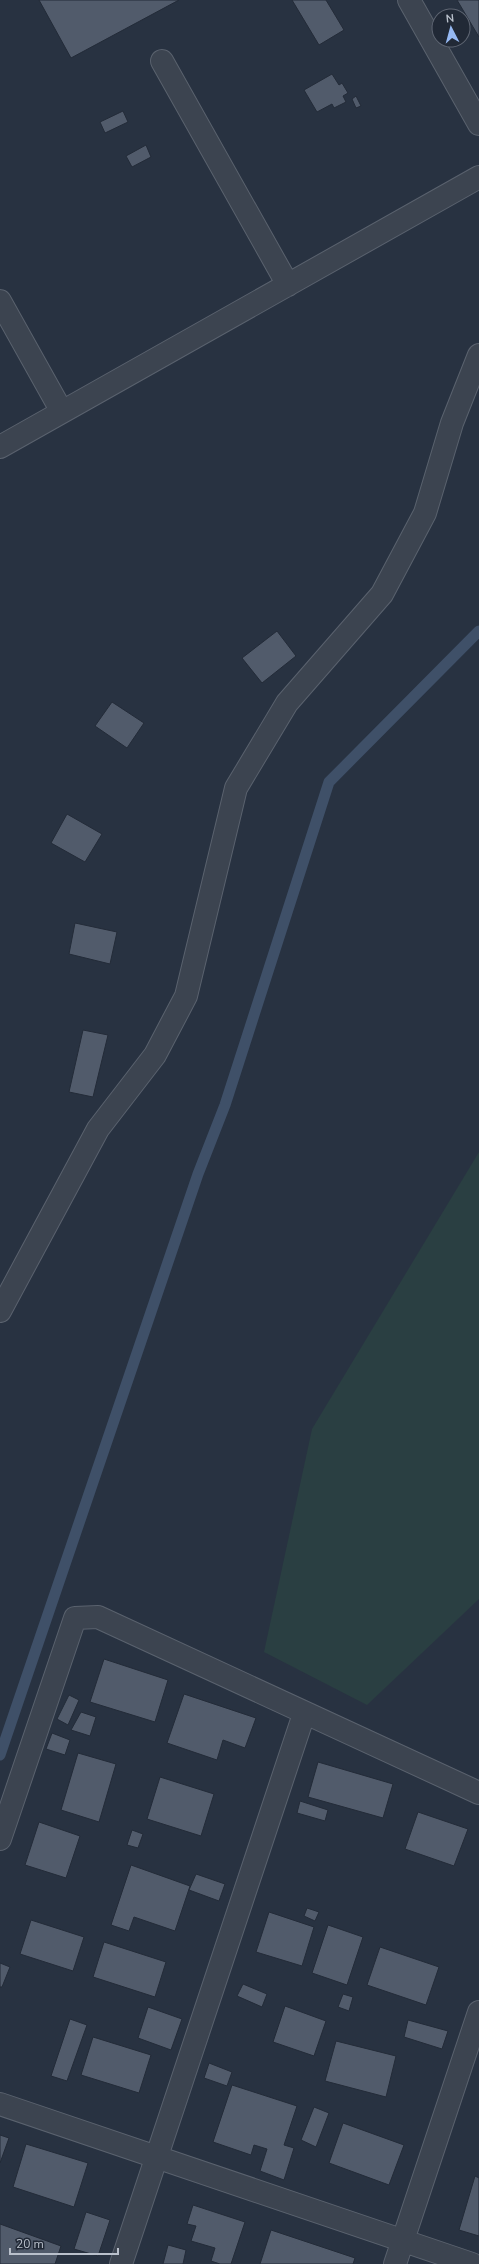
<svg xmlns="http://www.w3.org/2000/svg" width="479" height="2264" viewBox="0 0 479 2264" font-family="'Nunito Sans',sans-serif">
<rect width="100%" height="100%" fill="#283241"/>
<path fill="#2a3f42" d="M 479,1152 L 479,1599 L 367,1705 L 264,1652 L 312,1429 Z"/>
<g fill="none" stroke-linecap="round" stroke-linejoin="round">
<path stroke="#3f5068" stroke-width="11" d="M 0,1755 L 198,1174 L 225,1105 L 329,782 L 479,631"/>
</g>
<path fill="#515b6b" stroke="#232b38" d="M 39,0 L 179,0 L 71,58 Z
M 292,0 L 326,0 L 344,30 L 319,45 Z
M 457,0 L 479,0 L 479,37 Z
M 332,74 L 339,85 L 342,83 L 348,93 L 343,96 L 346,102 L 334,108 L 332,104 L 317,112 L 304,90 Z
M 356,96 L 361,106 L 356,108 L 352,99 Z
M 123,111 L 128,122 L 105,133 L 100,122 Z
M 146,145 L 151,157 L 132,167 L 126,156 Z
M 277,631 L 296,656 L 262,683 L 242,658 Z
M 112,702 L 144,723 L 127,748 L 95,726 Z
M 67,814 L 102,834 L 85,862 L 51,843 Z
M 75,923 L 117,932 L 110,964 L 69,954 Z
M 83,1030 L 108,1035 L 93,1097 L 69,1092 Z
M 104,1659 L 168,1680 L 155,1722 L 90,1702 Z
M 184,1694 L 256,1718 L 245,1748 L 223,1740 L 217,1760 L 167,1743 Z
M 69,1695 L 79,1700 L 68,1725 L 57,1719 Z
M 81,1712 L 96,1717 L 90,1736 L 71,1730 Z
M 52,1733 L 70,1740 L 65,1755 L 46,1749 Z
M 78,1753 L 116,1764 L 99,1822 L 61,1810 Z
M 318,1762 L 393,1784 L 383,1818 L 308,1797 Z
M 160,1777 L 214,1794 L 201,1836 L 147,1819 Z
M 300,1801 L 328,1810 L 325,1821 L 297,1813 Z
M 418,1812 L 468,1829 L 454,1866 L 405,1849 Z
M 39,1822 L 80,1836 L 66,1878 L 25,1865 Z
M 132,1830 L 143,1834 L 138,1848 L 127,1845 Z
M 131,1865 L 190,1886 L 175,1931 L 134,1917 L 129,1931 L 111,1925 Z
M 196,1874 L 225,1884 L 219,1901 L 189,1890 Z
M 307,1908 L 319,1912 L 315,1921 L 304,1916 Z
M 269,1912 L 314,1927 L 302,1966 L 256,1952 Z
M 31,1920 L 84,1937 L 73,1971 L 20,1954 Z
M 328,1925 L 363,1937 L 347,1985 L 312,1973 Z
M 104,1942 L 166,1962 L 155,1997 L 93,1977 Z
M 380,1947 L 439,1967 L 426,2005 L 367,1985 Z
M 0,1963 L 10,1967 L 2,1987 L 0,1987 Z
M 243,1984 L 267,1994 L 262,2007 L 237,1996 Z
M 343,1994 L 353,1997 L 349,2011 L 338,2007 Z
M 285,2006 L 326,2021 L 314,2056 L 273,2042 Z
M 148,2007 L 182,2019 L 171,2050 L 138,2038 Z
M 70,2019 L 87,2025 L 67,2081 L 51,2076 Z
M 408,2020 L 448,2031 L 442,2049 L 404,2037 Z
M 93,2037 L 151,2055 L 139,2093 L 81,2075 Z
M 336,2041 L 396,2056 L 386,2097 L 325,2081 Z
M 209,2063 L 232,2072 L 227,2086 L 204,2078 Z
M 232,2085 L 297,2106 L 284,2145 L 294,2148 L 284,2180 L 260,2171 L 267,2149 L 254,2145 L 251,2155 L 213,2142 Z
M 314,2107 L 329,2113 L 316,2147 L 301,2140 Z
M 343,2123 L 404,2145 L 389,2185 L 329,2163 Z
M 0,2135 L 9,2138 L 0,2163 Z
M 26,2144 L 88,2163 L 74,2207 L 13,2187 Z
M 475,2176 L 479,2178 L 479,2236 L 459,2230 Z
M 193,2205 L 245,2222 L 231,2264 L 220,2264 L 211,2261 L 215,2248 L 191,2241 L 196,2226 L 187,2224 Z
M 86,2212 L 110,2220 L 98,2256 L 74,2249 Z
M 0,2224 L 61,2246 L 55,2264 L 0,2264 Z
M 271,2230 L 355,2258 L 353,2264 L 260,2264 Z
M 168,2245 L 186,2250 L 183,2264 L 163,2264 Z"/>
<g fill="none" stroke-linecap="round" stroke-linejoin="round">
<defs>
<path id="minor" d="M 409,0 L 479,124
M 162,61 L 288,285
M 0,301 L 62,412
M 0,447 L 479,177
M 0,1311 L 98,1129 L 155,1055 L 186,996 L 236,788 L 287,703 L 382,594 L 425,513 L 452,423 L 479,355
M 0,1839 L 75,1618 L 98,1617 L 479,1793
M 0,2104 L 472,2264
M 121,2264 L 304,1714
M 395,2264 L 479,2012"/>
</defs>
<use href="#minor" stroke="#5a626e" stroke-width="24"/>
<use href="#minor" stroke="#3c4450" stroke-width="22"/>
</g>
<g transform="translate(451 28) rotate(354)"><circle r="19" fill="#212936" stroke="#5e6572"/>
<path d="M0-3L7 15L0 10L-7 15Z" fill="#96b9f3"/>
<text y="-6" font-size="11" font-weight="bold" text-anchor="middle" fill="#b9c0cb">N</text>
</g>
<path d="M10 2248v6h108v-6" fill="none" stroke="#b9c0cb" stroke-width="2"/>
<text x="16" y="2248" font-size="12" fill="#b9c0cb" stroke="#212936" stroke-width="3" paint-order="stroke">20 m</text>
</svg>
